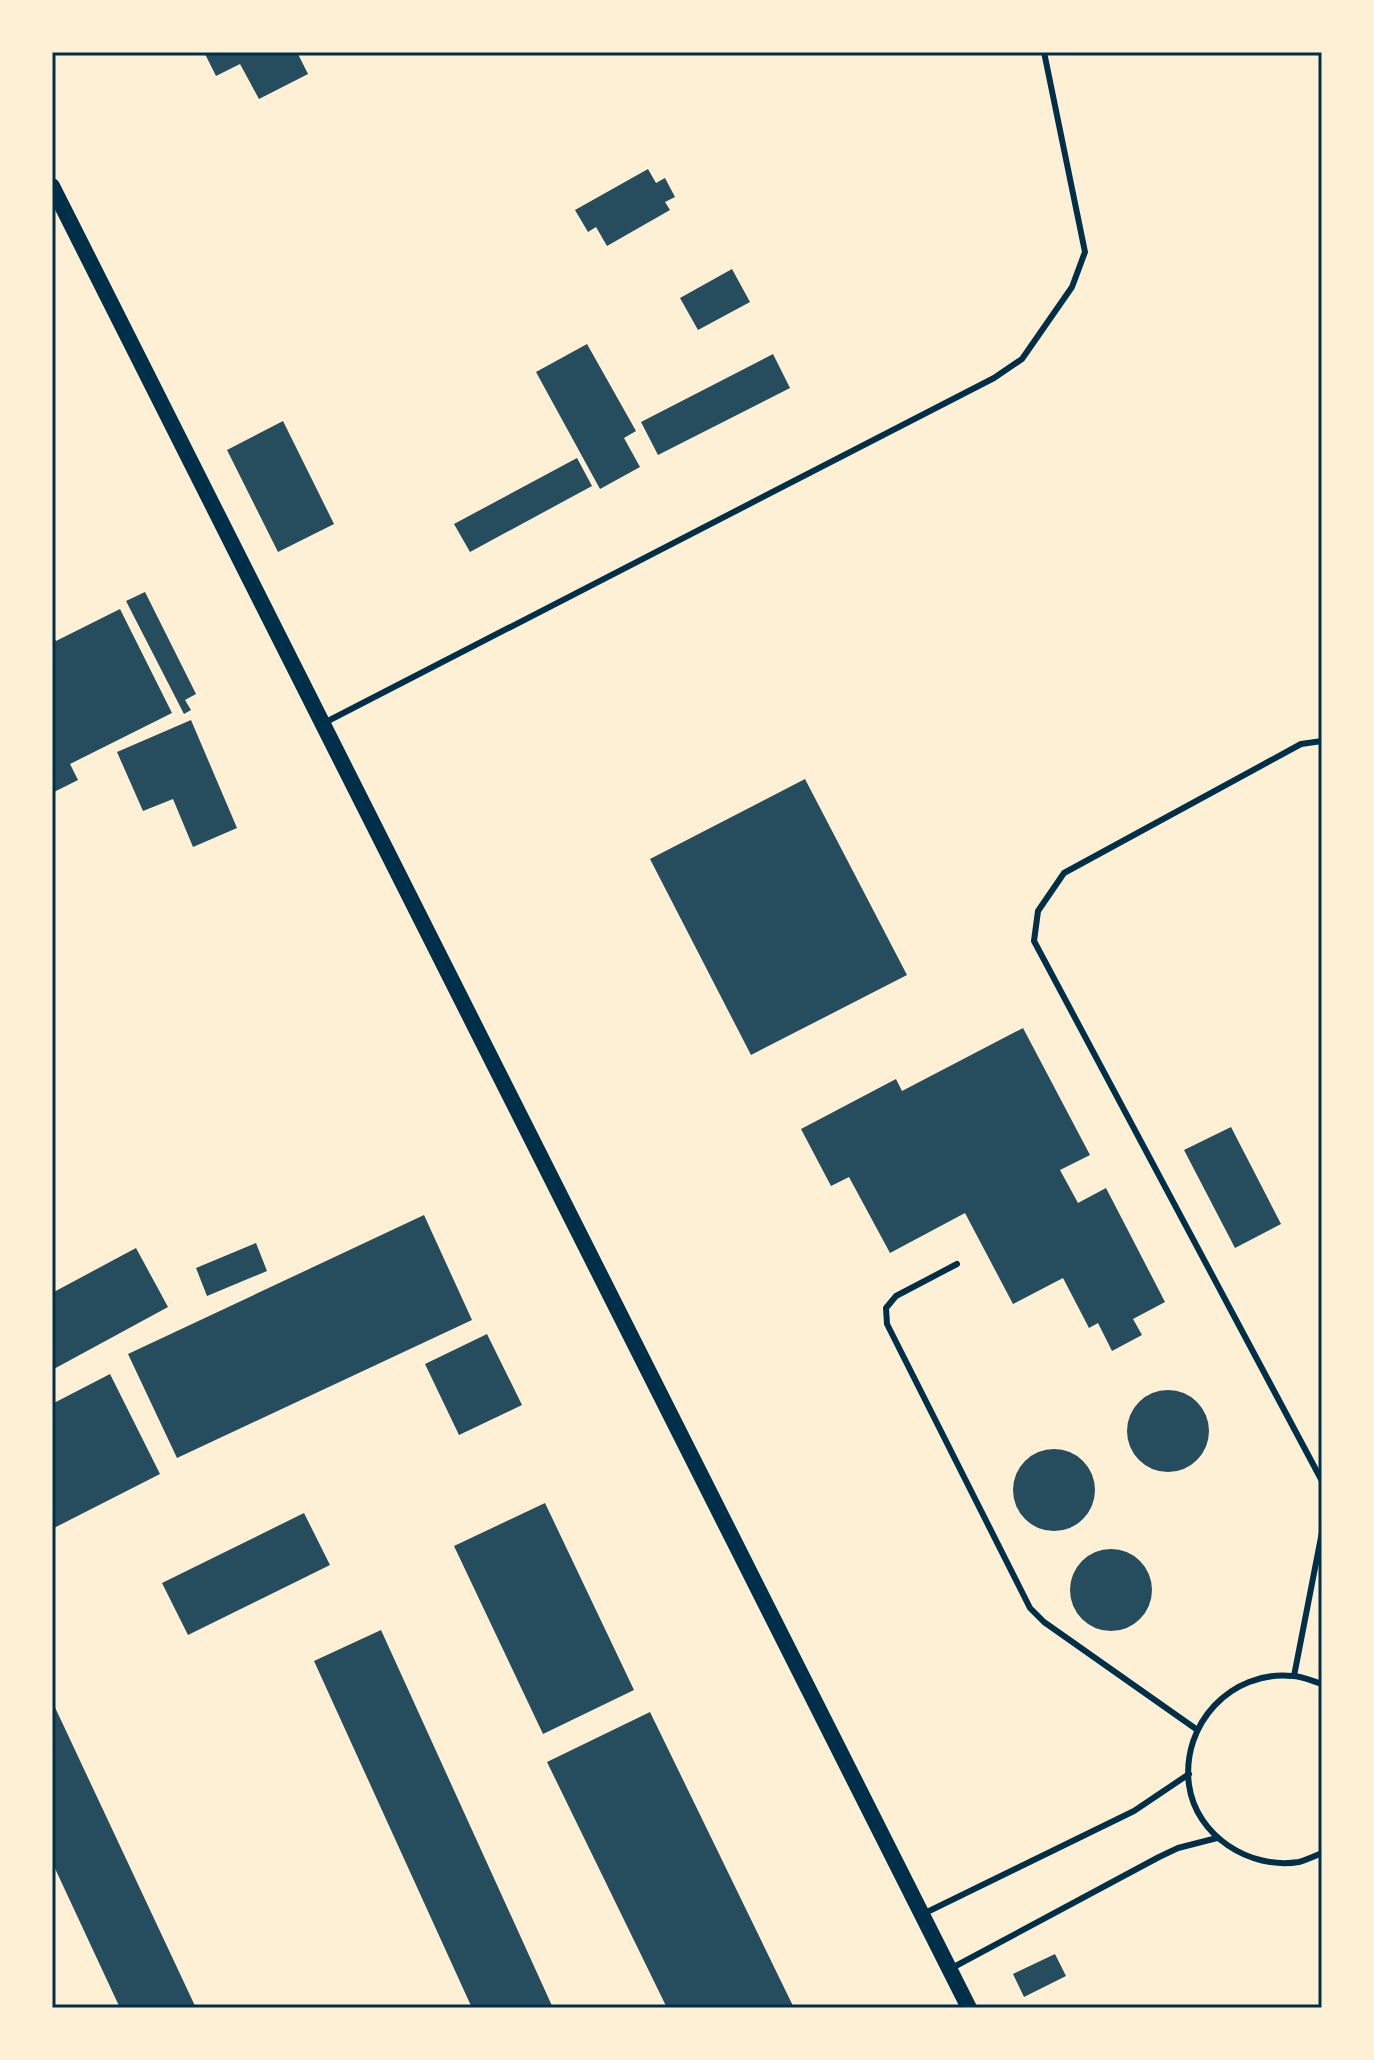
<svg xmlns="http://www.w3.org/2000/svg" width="1374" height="2060" viewBox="0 0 1374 2060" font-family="Ubuntu,sans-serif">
<rect width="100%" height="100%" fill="#fdf0d5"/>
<path fill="#264d5e" d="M 204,52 L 297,52 L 308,74 L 259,99 L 240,64 L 216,76 Z
M 648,169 L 656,183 L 665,178 L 675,197 L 665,202 L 670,210 L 607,246 L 596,227 L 588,232 L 575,210 Z
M 732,269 L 750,302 L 698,330 L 680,298 Z
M 587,344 L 636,431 L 624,438 L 640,467 L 600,489 L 536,372 Z
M 773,354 L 790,388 L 658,455 L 641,422 Z
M 283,421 L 334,524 L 278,552 L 227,450 Z
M 577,458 L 592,486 L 470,552 L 454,524 Z
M 145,592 L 196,694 L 185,700 L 191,710 L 184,714 L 126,601 Z
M 120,609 L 172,713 L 70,764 L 78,780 L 52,793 L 52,634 L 56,641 Z
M 191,720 L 237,828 L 193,847 L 173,799 L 143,811 L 117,752 Z
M 805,779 L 907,975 L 751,1055 L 650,859 Z
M 1023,1028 L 1090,1155 L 1060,1170 L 1078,1203 L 1106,1188 L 1165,1302 L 1133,1319 L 1142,1335 L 1112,1351 L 1098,1323 L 1089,1328 L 1063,1278 L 1013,1304 L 965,1213 L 890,1253 L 849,1177 L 831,1186 L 801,1129 L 896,1079 L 902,1091 Z
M 1231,1127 L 1281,1224 L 1235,1248 L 1184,1150 Z
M 424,1215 L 472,1320 L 177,1458 L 128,1354 Z
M 256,1243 L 267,1271 L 207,1296 L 196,1268 Z
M 136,1248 L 168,1307 L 52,1370 L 52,1293 Z
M 487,1334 L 522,1405 L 459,1435 L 425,1364 Z
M 110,1374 L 160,1474 L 52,1529 L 52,1404 Z
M1127 1431a41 41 0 1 1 82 0a41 41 0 1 1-82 0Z
M1013 1490a41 41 0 1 1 82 0a41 41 0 1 1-82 0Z
M 545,1503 L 634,1690 L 543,1734 L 454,1546 Z
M 304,1513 L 330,1565 L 188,1635 L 162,1583 Z
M1070 1590a41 41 0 1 1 82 0a41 41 0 1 1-82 0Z
M 381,1630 L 553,2008 L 472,2008 L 314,1661 Z
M 52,1701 L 196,2008 L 120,2008 L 52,1862 Z
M 650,1712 L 794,2008 L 667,2008 L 547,1762 Z
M 1055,1954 L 1066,1976 L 1024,1997 L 1013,1974 Z"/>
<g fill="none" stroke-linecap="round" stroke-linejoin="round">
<path stroke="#003049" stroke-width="6" d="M 324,723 L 994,378 L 1022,359 L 1072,287 L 1085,252 L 1044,52
M 1322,741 L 1301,744 L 1064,873 L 1038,911 L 1034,941 L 1322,1481
M 957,1264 L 896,1296 L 886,1308 L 887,1324 L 1030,1608 L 1044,1622 L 1196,1729
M 1294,1676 L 1322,1532
M 1322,1684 C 1312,1681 1302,1676 1292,1676 C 1231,1670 1181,1724 1189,1785 C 1196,1836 1250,1870 1299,1862 C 1306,1860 1315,1856 1322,1853
M 923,1914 L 1134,1811 L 1189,1774
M 950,1969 L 1159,1857 L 1178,1848 L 1217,1838"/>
<path stroke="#003049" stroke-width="16" d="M 52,186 L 969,2008"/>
</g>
<rect width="1374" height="2060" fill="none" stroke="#fdf0d5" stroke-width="108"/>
<rect x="54" y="54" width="1266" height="1952" fill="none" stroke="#003049" stroke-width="3"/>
</svg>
